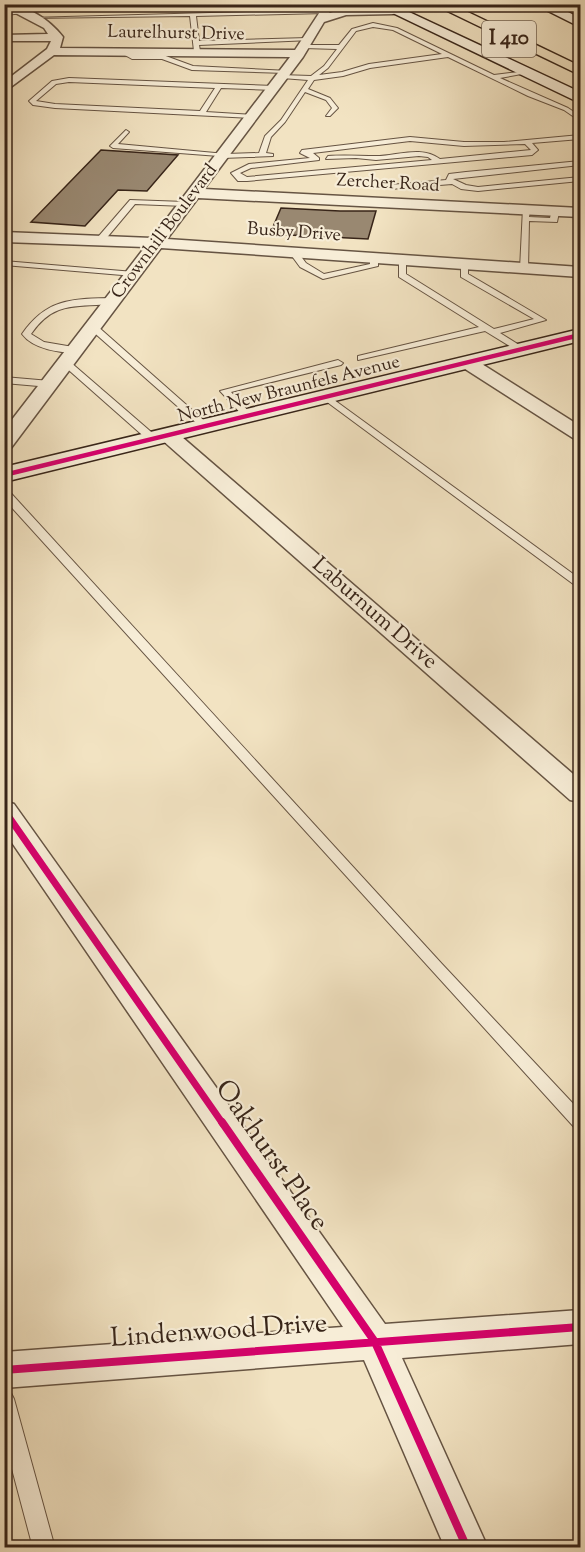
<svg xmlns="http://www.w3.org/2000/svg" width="585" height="1552" viewBox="0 0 585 1552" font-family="'Sorts Mill Goudy',serif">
<rect width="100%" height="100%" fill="#f2e3c2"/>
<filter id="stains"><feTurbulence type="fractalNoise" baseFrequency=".00333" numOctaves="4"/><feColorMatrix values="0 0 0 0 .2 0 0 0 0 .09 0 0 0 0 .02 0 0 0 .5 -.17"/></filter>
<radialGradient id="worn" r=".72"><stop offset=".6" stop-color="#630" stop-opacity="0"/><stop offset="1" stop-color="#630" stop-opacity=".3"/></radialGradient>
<path fill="#998871" stroke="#382519" stroke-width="1.5" d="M 101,150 L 178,155 L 147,191 L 118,190 L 85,226 L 31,222 Z
M 281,208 L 340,211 L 376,211 L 368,239 L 270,234 Z"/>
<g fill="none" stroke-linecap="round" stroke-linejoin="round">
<defs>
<path id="lane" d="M 543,4 L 565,4 L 543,8 L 540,6 Z
M 324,10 L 326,13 L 196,16 L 199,41 L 308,38 L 311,40 L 199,45 L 200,51 L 197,53 L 194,51 L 190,16 L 29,18 Z
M 4,11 L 33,10 L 36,12 L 4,15 Z
M 373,23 L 397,28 L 494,75 L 527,71 L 527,73 L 500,78 L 568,108 L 580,116 L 580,121 L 564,110 L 528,96 L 448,57 L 370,68 L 343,76 L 314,80 L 308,89 L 330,98 L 338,108 L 330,116 L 326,116 L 332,108 L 326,100 L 305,92 L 285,122 L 271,137 L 266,153 L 273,154 L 273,156 L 222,158 L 219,156 L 113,148 L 110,146 L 126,130 L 129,132 L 118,144 L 226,154 L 259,153 L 265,136 L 281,120 L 308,80 L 282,78 L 280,75 L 311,76 L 324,66 L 337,49 L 304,48 L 302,45 L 339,45 L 352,29 ZM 373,27 L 393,30 L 442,54 L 369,64 L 342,72 L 319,75 L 328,68 L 356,31 Z
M 130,50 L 133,55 L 163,55 L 193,66 L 289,71 L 286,73 L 192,70 L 162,59 L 132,59 L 125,55 Z
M 69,78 L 274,86 L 277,88 L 274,90 L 221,88 L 206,112 L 254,115 L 252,118 L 55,108 L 33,105 L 29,101 L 52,81 ZM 69,82 L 215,88 L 200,111 L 55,104 L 36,101 L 56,84 Z
M 580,135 L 580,139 L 532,143 L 538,150 L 532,155 L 247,181 L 238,181 L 231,173 L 249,164 L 310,158 L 300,153 L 302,150 L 410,137 L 464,142 L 504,142 ZM 410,141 L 464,146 L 525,144 L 531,150 L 440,159 C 421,145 397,156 376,156 C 359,156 344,155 328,156 L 326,159 L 356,158 L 376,160 L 419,156 L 428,157 L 432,160 L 247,177 L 240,173 L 251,168 L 319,160 L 319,158 L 313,153 Z
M 580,161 L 580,165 L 453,179 L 466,185 L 478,187 L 580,177 L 580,181 L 478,191 L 461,189 L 452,184 L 390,189 L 386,187 L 390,185 L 446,180 L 449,174 L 466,172 Z
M 130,200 L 185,202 L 189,204 L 185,206 L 135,204 L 104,241 L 98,241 L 98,237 Z
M 523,208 L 530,210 L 529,217 L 550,218 L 552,210 L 559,212 L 557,222 L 529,221 L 528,269 L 524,271 L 520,269 Z
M 290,250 L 296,250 L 306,263 L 324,274 L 370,264 L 370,258 L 374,256 L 378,258 L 378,266 L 323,279 L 300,267 L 289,252 Z
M 399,258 L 406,260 L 406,274 L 494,329 L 534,319 L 461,277 L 461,263 L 468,265 L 468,274 L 546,320 L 500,333 L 524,348 L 526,350 L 521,353 L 485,331 L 358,360 L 358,356 L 479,327 L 399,277 Z
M 4,261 L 134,272 L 138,274 L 134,276 L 4,265 Z
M 113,298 L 117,301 L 116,303 C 79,309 56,298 31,334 L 44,342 L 79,348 L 79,352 C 61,354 33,349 22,334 C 47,298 72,299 113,298 Z
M 90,325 L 96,325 L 208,424 L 208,428 L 202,428 L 90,329 Z
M 338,360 L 343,363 L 341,365 L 231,392 L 251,414 L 251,418 L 245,418 L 220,391 Z
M 63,361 L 69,361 L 157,437 L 157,441 L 149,441 L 63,365 Z
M 4,377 L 50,381 L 55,384 L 50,387 L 4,383 Z
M 326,394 L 580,579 L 580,587 L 576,586 L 323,399 L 321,397 Z
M 4,489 L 8,490 L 442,964 L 580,1111 L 580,1129 L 574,1127 L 4,499 Z
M 4,1390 L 11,1393 L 14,1399 L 55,1548 L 33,1548 L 4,1439 Z"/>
<path id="street" d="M 4,4 C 26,4 50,20 63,37 L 60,48 L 295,50 L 325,4 L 336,4 L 329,13 L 345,9 L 397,9 L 397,13 L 393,14 L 346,15 L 324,22 L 303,57 L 204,189 L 580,208 L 580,217 L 198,198 L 167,239 L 580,267 L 580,277 L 161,248 L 11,448 L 4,450 L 4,430 L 145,247 L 4,242 L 4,232 L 152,238 L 290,57 L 54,55 L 4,92 L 4,82 L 47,49 L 51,41 L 4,41 L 4,35 L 48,34 L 44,28 L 4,7 Z
M 468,358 L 474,359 L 580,426 L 580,440 L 573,438 L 462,367 L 459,363 L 462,359 Z
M 168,429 L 175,431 L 580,780 L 580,802 L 570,800 L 161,439 L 158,435 L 161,431 Z
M 4,801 L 14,804 L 385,1324 L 580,1310 L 580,1344 L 402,1358 L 488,1548 L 445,1548 L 364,1360 L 4,1388 L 4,1352 L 343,1327 L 4,831 Z"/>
<path id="secondary" d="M 374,4 L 392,4 L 580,92 L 580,103 Z
M 534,4 L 552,4 L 580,18 L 580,27 Z
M 580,329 L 580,341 L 4,482 L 4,467 Z"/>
<path id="highway" d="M 433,4 L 451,4 L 580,66 L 580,75 Z"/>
</defs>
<use href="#lane" stroke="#665443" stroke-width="2"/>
<use href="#street" stroke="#665443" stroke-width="3"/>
<use href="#secondary" stroke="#382519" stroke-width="3"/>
<use href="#highway" stroke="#382519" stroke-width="3"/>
<use href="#lane" fill="#f7edd7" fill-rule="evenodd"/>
<use href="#street" fill="#f7edd7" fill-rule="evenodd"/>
<use href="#secondary" fill="#f7edd7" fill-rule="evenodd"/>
<use href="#highway" fill="#f2e3c2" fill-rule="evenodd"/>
<defs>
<path id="cycleway-far2" d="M 4,475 L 580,335"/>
<path id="cycleway-far1" d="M 4,810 L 223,1124"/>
<path id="cycleway" d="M 222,1122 L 375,1342 L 467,1548
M 4,1370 L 580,1327"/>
</defs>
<use href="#cycleway-far2" stroke="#f7edd7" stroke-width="8"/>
<use href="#cycleway-far1" stroke="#f7edd7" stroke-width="10"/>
<use href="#cycleway" stroke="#f7edd7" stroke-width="12"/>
<use href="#cycleway-far2" stroke="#d6006c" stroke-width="4.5"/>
<use href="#cycleway-far1" stroke="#d6006c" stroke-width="7"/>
<use href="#cycleway" stroke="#d6006c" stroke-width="8"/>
</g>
<g text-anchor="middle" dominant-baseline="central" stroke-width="4.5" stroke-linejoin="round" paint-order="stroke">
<g font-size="18" fill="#382519" stroke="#f7edd7">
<text transform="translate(176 34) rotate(1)">Laurelhurst Drive</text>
<text transform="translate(388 184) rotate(3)">Zercher Road</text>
<text transform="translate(165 232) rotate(-53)">Crownhill Boulevard</text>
<text transform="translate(294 233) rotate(4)">Busby Drive</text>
<text transform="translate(289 390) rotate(-14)">North New Braunfels Avenue</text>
</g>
<rect fill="#f7edd7" stroke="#716152" stroke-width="1.5" x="482" y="21" width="54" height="36" rx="4.5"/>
<g font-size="21" font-weight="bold" fill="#382519">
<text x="509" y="39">I 410</text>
</g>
<g font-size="22" fill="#382519" stroke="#f7edd7">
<text transform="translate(374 614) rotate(41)">Laburnum Drive</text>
</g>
<g font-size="27" fill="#382519" stroke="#f7edd7">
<text transform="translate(271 1156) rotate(55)">Oakhurst Place</text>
<text transform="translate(219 1332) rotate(-4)">Lindenwood Drive</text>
</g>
</g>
<rect width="585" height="1552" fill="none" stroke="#f2e3c2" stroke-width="24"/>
<rect x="6" y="6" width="573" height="1540" fill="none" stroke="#382519" stroke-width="3"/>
<rect x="12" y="12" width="561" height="1528" fill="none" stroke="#382519" stroke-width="1.5"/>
<rect width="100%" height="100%" filter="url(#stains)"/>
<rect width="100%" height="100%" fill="url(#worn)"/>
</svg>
